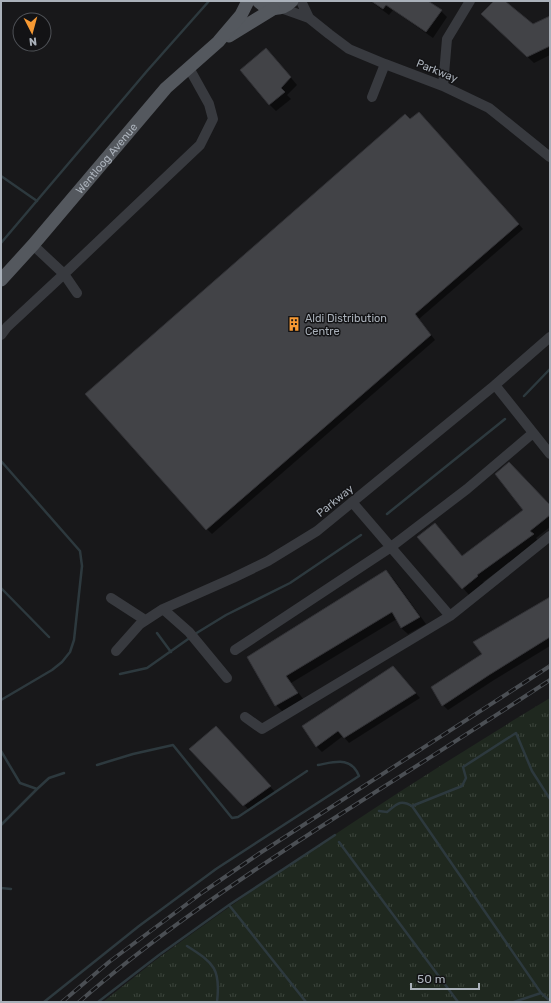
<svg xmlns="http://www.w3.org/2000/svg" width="551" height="1003" viewBox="0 0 551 1003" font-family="Rubik,sans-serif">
<defs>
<pattern id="grass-tufts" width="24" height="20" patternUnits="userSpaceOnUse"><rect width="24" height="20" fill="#1f281f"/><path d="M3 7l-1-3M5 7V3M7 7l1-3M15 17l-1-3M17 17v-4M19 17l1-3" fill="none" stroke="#3d453d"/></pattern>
</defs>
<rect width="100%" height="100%" fill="#18181a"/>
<path fill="url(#grass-tufts)" d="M 550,698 L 550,1002 L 103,1002 C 126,984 148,965 172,948 C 294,859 421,776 550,698 Z"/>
<path fill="#0007" d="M 370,1 L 426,1 L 441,11 L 447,17 L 433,38 L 393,10 L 389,15 Z
M 495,1 L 503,1 L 533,26 L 550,17 L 550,55 L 534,63 L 482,14 Z
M 273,56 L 297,85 L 287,95 L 291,99 L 276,111 L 269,104 Z
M 423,118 L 523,229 L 419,319 L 435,340 L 212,534 L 207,529 L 410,121 Z
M 550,506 L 550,527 L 536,538 L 539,542 L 483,582 L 484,583 L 469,595 L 463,588 L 462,557 L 524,510 Z
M 386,571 L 393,578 L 426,624 L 408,634 L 401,628 L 397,619 L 291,683 L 304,700 L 283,712 L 276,705 L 248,657 Z
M 550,598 L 550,646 L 494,680 L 448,710 L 443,705 L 483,654 Z
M 393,667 L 420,698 L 349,743 L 343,736 L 322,752 L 317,747 L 303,726 Z
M 221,732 L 275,792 L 249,810 L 190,750 Z"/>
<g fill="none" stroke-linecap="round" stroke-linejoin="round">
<path stroke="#2d393e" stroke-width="2.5" d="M 1,176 L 37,201
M 1,243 L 147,71 L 209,1
M 524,396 L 550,369
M 1,461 L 80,551 L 82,566 L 74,640 L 70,652 L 62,662 L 52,670 L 1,700
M 387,514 L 505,419
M 1,588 L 49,637
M 157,633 L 171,652
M 195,634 L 226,615 L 290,583 L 361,535
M 120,674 L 147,668 L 191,637
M 1,751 L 20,783 L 37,789 L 49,778 L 64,773
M 97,765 L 133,754 L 173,745 L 232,818 L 238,817 L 307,771
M 412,806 L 462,786 L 466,778 L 463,767 L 516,733 L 532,771 L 550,799
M 379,811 L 387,812 C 397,804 400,799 412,806 L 541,993 L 550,1001
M 1,825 L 37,789
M 339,842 L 458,1002
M 1,888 L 11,889
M 229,905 L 306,1002
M 187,946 C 214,963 221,969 217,1002
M 44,1002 L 139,926 L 216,869 L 359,776 C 351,756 335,762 318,765
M 98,1002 L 159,955 L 229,905 L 335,835
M 514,1002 L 541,993"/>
</g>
<path fill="#424347" stroke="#323236" d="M 371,1 L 428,1 L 442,10 L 426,32 L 386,5 L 383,9 Z
M 494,1 L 505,1 L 533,24 L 550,16 L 550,46 L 527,57 L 481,14 Z
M 266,48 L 291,77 L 281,88 L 285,92 L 269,105 L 240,70 Z
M 419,112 L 519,224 L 415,314 L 431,335 L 206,530 L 85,394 L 405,114 L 410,119 Z
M 509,462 L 550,505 L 550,515 L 530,531 L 534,534 L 477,575 L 478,576 L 462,589 L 417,537 L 435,523 L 462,556 L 523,510 L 495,474 Z
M 386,570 L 420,617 L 401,628 L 392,612 L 286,676 L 298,693 L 275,706 L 247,657 Z
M 550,597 L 550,637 L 489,675 L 442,706 L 431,687 L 482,654 L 473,642 Z
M 393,666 L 416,693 L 344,738 L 338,731 L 316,747 L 302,726 Z
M 216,726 L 271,786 L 243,806 L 189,749 Z"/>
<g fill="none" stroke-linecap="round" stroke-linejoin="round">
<path stroke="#383a3f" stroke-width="10" d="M 301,1 L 309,18 L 329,34 L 349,49 L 385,64 L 443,86 L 489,108 L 550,157
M 281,8 L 309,18
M 443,86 L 447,39 L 470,1
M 372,97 L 385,64
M 33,245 L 64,274 L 200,145 L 213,119 L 209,104 L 189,68
M 1,335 L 7,327 L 64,274 L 77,293
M 495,385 L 550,454
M 352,502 L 450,616
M 111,598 L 145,620
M 163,609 L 189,632 L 227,678
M 235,650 L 391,547 L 467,489 L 533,433
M 116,651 L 140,624 L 163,609 L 233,578 L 268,561 L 317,531 L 495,385 L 550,337
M 245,717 L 262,729 L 450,616 L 550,536"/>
<g stroke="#54585e" stroke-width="13">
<path d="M 258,1 C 268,11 282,11 292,1"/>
<path d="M 229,36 L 273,9"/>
<path id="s1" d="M 1,280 L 33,245 L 166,88 L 218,42 L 241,15 L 248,1"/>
</g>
<defs>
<path id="rail" d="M 62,1002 L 109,962 L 203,892 L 260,853 L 550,666
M 79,1002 C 151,939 231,885 311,833 C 391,782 471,732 550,680"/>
</defs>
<use href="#rail" stroke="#4b4f54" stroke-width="4"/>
<use href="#rail" stroke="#131315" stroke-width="2.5" stroke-dasharray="8" stroke-linecap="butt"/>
</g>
<defs>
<symbol id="building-bare" viewBox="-9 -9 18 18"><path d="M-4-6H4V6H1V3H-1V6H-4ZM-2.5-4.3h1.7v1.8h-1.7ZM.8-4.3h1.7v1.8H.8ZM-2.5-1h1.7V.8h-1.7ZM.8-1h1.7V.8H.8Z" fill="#f69933" stroke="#131315" stroke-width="2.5" paint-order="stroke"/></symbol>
</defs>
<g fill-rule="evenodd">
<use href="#building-bare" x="284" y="314" width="20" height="20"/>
</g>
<g text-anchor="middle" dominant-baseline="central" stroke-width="3" stroke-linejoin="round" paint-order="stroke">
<g font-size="11" fill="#aab1ba" stroke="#131315">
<text transform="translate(437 71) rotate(22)">Parkway</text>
<text stroke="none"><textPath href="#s1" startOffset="161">Wentloog Avenue</textPath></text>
<text transform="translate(335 501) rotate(-39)">Parkway</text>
</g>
<g font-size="11" fill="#aab1ba" stroke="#131315" text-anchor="start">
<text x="305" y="318">Aldi Distribution<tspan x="305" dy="13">Centre</tspan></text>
</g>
</g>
<rect width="551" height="1003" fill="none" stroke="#aab1ba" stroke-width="4"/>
<g transform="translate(32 32) rotate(174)"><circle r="19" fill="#131315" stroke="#4f5257"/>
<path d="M0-3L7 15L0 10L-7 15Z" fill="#f69933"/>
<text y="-6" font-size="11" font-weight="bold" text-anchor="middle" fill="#aab1ba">N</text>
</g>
<path d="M411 983v6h68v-6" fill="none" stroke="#aab1ba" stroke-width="2"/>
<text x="417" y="983" font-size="12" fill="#aab1ba" stroke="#131315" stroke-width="3" paint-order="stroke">50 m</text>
</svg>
